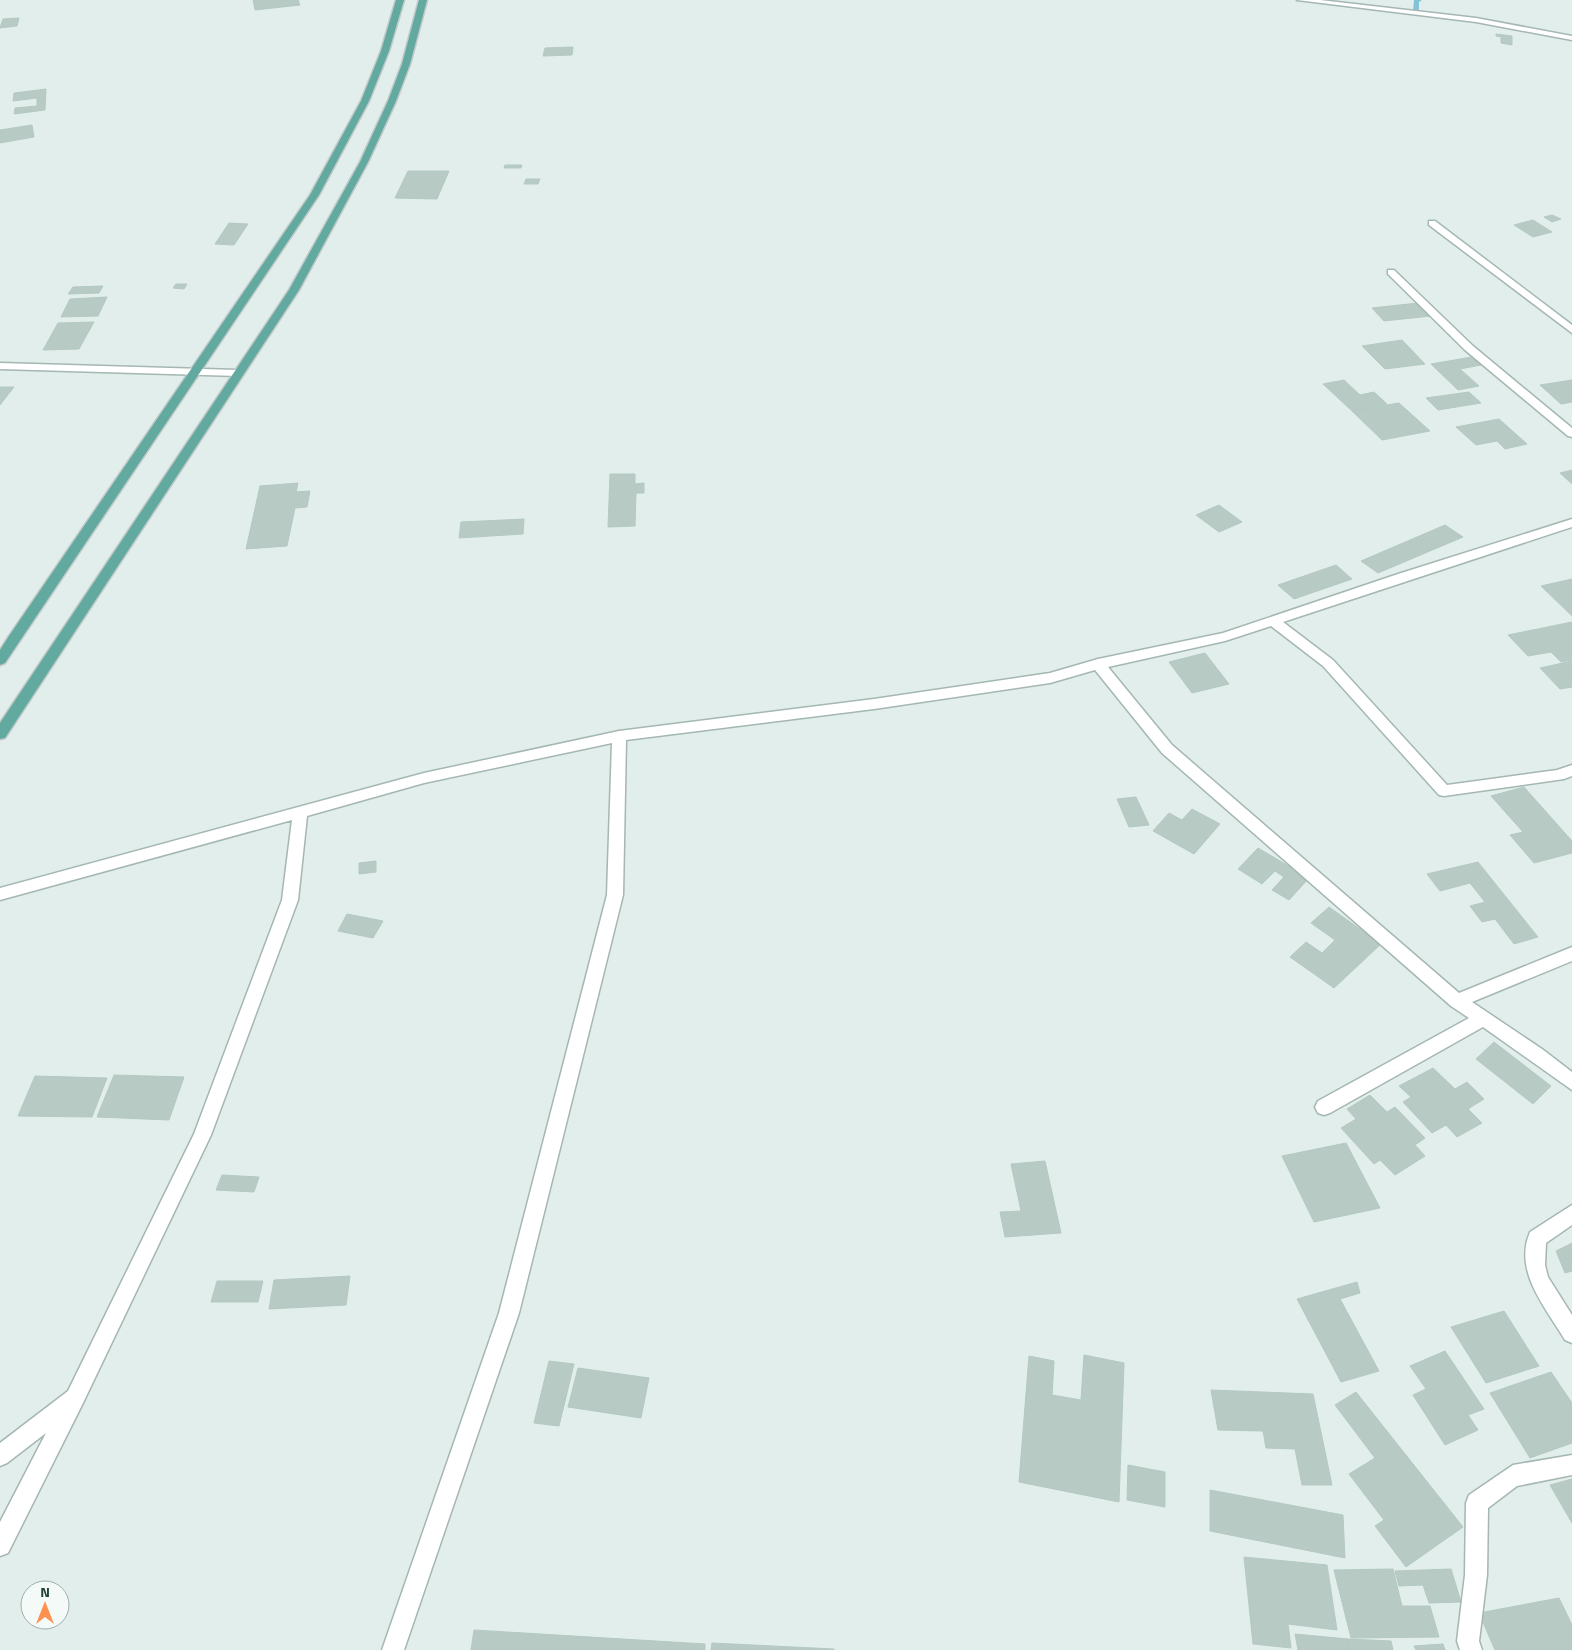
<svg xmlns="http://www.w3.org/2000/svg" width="1572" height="1650" viewBox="0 0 1572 1650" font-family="'Titillium Web',sans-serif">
<rect width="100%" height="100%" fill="#e2eeeb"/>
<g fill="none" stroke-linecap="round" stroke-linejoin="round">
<path fill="#84c2da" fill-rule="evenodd" d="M 1414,0 L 1422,0 L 1419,2 L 1419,12 L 1416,14 L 1413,12 Z"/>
</g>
<path fill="#b7cac4" stroke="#b4c9c3" d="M 253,0 L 298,0 L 300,5 L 255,10 Z
M 19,18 L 17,26 L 0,28 L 3,19 Z
M 1496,34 L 1512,36 L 1512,45 L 1501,43 L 1501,37 L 1496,36 Z
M 573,47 L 572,55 L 543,56 L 545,48 Z
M 46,89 L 45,110 L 14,114 L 15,108 L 37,106 L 37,98 L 13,101 L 14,93 Z
M 32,125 L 34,137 L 0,143 L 0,130 Z
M 505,165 L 522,165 L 521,168 L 504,168 Z
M 408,171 L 449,171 L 437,199 L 395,198 Z
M 526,179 L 540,179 L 538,184 L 524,184 Z
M 1552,215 L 1561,219 L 1552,222 L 1544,217 Z
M 1533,220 L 1552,232 L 1533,237 L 1514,225 Z
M 229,223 L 248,224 L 234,245 L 215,244 Z
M 176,284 L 187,284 L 184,289 L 173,288 Z
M 103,286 L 99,293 L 68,294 L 73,287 Z
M 107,297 L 98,316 L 61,317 L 70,299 Z
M 1418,303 L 1431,316 L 1384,321 L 1372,308 Z
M 94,322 L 79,349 L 43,350 L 58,323 Z
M 1402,340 L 1425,364 L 1385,369 L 1362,346 Z
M 1472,357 L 1481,365 L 1460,369 L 1479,386 L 1458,390 L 1431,364 Z
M 1344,380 L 1360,395 L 1374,392 L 1387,404 L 1352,411 L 1323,384 Z
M 1572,380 L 1572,402 L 1561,404 L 1540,385 Z
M 0,387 L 14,387 L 0,405 Z
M 1469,392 L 1481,403 L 1438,410 L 1426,398 Z
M 1399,403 L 1430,431 L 1382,440 L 1352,411 Z
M 1499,419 L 1527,444 L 1505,449 L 1497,441 L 1476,445 L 1456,427 Z
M 1572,470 L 1572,484 L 1560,473 Z
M 610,474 L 635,474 L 635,484 L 644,483 L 644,493 L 636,493 L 635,526 L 608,527 Z
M 298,483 L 296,492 L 310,491 L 307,507 L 295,508 L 287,546 L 246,549 L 260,486 Z
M 1219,505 L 1242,522 L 1219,532 L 1196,515 Z
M 524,519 L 523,534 L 459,538 L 461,522 Z
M 1445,525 L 1463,537 L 1378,573 L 1361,561 Z
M 1336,565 L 1352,579 L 1294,599 L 1278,585 Z
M 1572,579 L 1572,616 L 1541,586 Z
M 1572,622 L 1572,660 L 1561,662 L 1551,652 L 1528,656 L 1508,635 Z
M 1205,653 L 1229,684 L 1192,693 L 1169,662 Z
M 1572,661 L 1572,687 L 1560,689 L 1540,668 Z
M 1524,787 L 1572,841 L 1572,853 L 1534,863 L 1510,835 L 1523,832 L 1491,796 Z
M 1136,797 L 1149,825 L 1129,827 L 1117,799 Z
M 1192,809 L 1220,824 L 1194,854 L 1153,831 L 1169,813 L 1182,820 Z
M 1258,848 L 1309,878 L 1289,900 L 1272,890 L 1284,877 L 1275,871 L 1262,884 L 1238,869 Z
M 376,861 L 376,872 L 359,874 L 359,863 Z
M 1478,862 L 1538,937 L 1514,944 L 1495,919 L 1482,922 L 1470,906 L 1485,902 L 1470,883 L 1440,891 L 1427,874 Z
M 1329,907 L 1381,944 L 1334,988 L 1290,957 L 1306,942 L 1322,953 L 1335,940 L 1311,923 Z
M 347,914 L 383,921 L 373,938 L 338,931 Z
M 1494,1042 L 1551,1086 L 1533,1104 L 1476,1059 Z
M 1433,1068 L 1455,1089 L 1467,1082 L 1484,1099 L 1468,1109 L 1482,1123 L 1457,1137 L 1446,1125 L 1432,1133 L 1403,1102 L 1411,1097 L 1399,1086 Z
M 114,1075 L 184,1077 L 169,1120 L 97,1117 Z
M 35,1076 L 107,1078 L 92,1117 L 18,1116 Z
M 1370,1095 L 1387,1112 L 1395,1107 L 1425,1138 L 1415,1145 L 1425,1156 L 1395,1175 L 1380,1160 L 1374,1164 L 1341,1128 L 1356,1119 L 1347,1109 Z
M 1346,1143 L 1380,1208 L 1314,1222 L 1282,1156 Z
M 1045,1161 L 1061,1233 L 1005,1237 L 1000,1212 L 1021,1211 L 1011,1164 Z
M 222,1175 L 259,1177 L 254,1192 L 216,1190 Z
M 1572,1243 L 1572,1271 L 1565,1273 L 1556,1251 Z
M 350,1276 L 346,1305 L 269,1309 L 274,1280 Z
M 217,1281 L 263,1281 L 258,1302 L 211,1302 Z
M 1357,1282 L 1360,1293 L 1340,1299 L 1379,1371 L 1341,1382 L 1297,1299 Z
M 1504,1311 L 1539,1366 L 1486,1383 L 1451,1327 Z
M 1445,1351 L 1484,1409 L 1468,1415 L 1478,1430 L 1445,1445 L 1413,1395 L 1426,1389 L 1410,1366 Z
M 1084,1355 L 1124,1363 L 1119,1502 L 1019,1482 L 1029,1356 L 1054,1361 L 1052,1395 L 1081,1400 Z
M 549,1361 L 574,1364 L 559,1426 L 534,1423 Z
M 578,1368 L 649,1378 L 641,1418 L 568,1407 Z
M 1551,1372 L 1572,1403 L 1572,1443 L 1530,1458 L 1490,1393 Z
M 1211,1390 L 1313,1394 L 1332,1485 L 1302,1485 L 1295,1449 L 1266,1448 L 1263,1431 L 1218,1430 Z
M 1356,1392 L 1463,1527 L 1406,1567 L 1375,1526 L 1384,1520 L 1349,1474 L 1375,1458 L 1335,1405 Z
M 1128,1465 L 1165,1472 L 1165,1507 L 1127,1500 Z
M 1572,1479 L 1572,1523 L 1550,1485 Z
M 1210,1490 L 1343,1515 L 1345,1558 L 1210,1531 Z
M 1244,1557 L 1327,1565 L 1337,1630 L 1288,1624 L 1291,1648 L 1253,1644 Z
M 1393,1569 L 1402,1606 L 1430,1606 L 1439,1637 L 1351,1638 L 1334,1570 Z
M 1451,1569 L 1461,1602 L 1429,1603 L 1423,1585 L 1399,1586 L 1395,1571 Z
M 1559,1598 L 1572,1625 L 1572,1650 L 1495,1650 L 1479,1613 Z
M 474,1630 L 705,1644 L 705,1650 L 471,1650 Z
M 1295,1634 L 1348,1639 L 1350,1650 L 1298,1650 Z
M 1348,1639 L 1391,1641 L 1393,1650 L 1350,1650 Z
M 712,1643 L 834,1649 L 834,1650 L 711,1650 Z
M 1443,1644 L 1445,1650 L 1416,1650 L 1414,1646 Z"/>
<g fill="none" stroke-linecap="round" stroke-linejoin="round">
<defs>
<path id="street" d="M 1297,0 L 1320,0 L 1476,18 L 1572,36 L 1572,40 L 1476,22 Z
M 1429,221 L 1435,221 L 1572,325 L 1572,333 L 1429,225 Z
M 1388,270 L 1394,270 L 1473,346 L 1572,428 L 1572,437 L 1568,436 L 1465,350 L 1388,274 Z
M 0,363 L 238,370 L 243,373 L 238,376 L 0,369 Z
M 1572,519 L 1572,527 L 1283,622 L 1333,660 L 1447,785 L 1557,770 L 1572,765 L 1572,776 L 1564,779 L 1444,796 L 1439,795 L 1323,666 L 1271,626 L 1225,641 L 1108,667 L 1172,745 L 1459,993 L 1572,947 L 1572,961 L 1472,1002 L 1542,1049 L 1572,1072 L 1572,1090 L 1483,1027 L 1330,1113 L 1324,1115 L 1318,1113 L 1315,1107 L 1318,1101 L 1469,1018 L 1451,1006 L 1162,753 L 1095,670 L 1050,683 L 874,709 L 626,740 L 623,895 L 519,1313 L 404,1650 L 382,1650 L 499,1313 L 607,895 L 612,743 L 424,783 L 307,816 L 298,900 L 211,1135 L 82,1405 L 8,1553 L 0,1556 L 0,1522 L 46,1433 L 7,1463 L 0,1466 L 0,1443 L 68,1391 L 194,1134 L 282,900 L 292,820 L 0,900 L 0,888 L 424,773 L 619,731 L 874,699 L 1050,673 L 1098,659 L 1223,633 L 1398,574 Z
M 1572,1205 L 1572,1225 L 1546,1243 L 1545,1265 L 1548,1277 L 1572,1315 L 1572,1343 L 1565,1340 C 1546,1308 1513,1271 1530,1232 Z
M 1572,1455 L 1572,1475 L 1517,1486 L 1488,1508 L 1487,1575 L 1479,1641 L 1482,1650 L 1460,1650 L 1457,1641 L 1465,1575 L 1466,1503 L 1469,1495 L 1513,1465 Z"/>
<path id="primary" d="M 396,0 L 404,0 L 389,51 L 369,101 L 319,195 L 5,663 L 0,665 L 0,650 L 9,636 L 310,195 L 361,101 L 381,51 Z
M 419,0 L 427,0 L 410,64 L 396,101 L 368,162 L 299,290 L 5,738 L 0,739 L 0,723 L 289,290 L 360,162 L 388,101 L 402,64 Z"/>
</defs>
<use href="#street" stroke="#a4b7b3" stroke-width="3"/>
<use href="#primary" stroke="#c1cac9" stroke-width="3"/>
<use href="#street" fill="#fff" fill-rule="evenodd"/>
<use href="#primary" fill="#62a9a0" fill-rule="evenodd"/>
</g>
<g transform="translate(45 1605)"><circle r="24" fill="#f4faf8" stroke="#9fb0ad"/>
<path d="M0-4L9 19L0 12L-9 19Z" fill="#ff9150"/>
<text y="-8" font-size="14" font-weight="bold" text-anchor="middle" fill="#20423d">N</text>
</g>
</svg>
